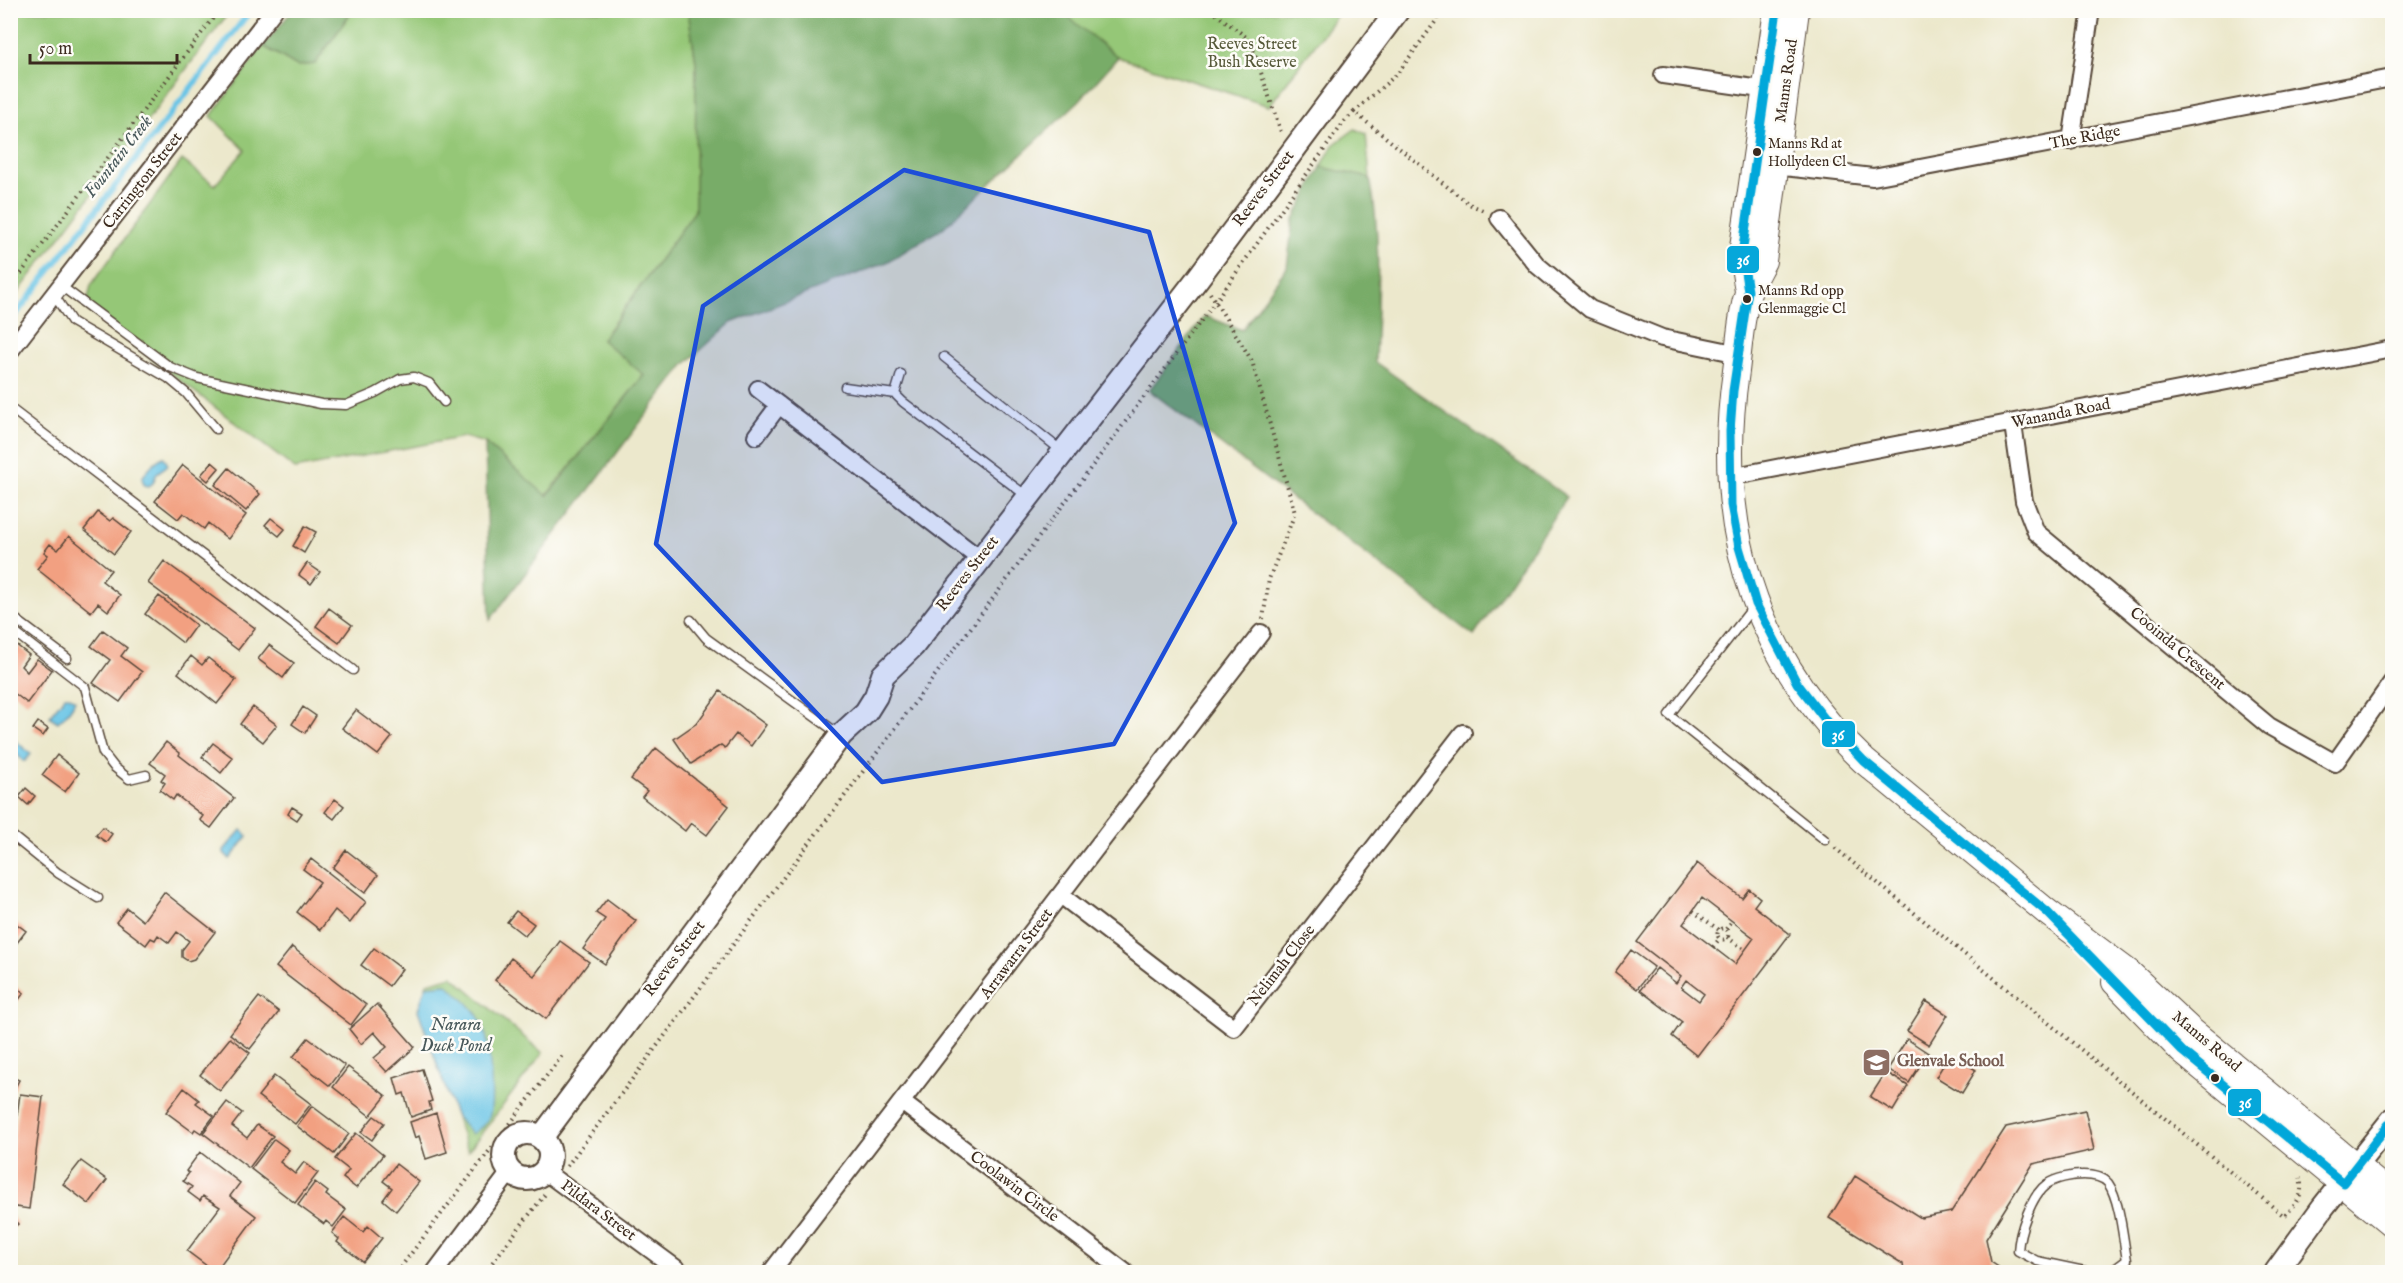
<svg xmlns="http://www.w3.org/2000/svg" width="2403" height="1283" viewBox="0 0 2403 1283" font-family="'IM FELL English',serif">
<rect width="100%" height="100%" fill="#fdfcf7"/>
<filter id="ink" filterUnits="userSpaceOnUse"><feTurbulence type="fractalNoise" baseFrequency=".0167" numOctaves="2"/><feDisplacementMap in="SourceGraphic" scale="12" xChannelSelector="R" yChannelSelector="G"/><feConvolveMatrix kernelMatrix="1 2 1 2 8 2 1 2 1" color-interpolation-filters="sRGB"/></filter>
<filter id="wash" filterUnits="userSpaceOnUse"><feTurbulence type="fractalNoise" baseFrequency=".008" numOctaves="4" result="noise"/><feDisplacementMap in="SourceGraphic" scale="24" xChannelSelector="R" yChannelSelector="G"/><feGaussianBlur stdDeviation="1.35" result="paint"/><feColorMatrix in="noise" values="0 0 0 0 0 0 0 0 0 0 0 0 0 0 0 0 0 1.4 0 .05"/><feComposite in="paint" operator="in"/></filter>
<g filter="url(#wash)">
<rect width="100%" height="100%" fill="#ece8cc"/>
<path fill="#95c777" stroke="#68784a" stroke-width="1.5" d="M 10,11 L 230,11 L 11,302 L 10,302 Z
M 352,11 L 688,11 L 696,62 L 695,211 L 602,339 L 644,375 L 546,496 L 485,443 L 464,437 L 295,469 L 86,308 L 91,285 L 182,160 L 215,185 L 245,150 L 211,116 L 263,46 L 297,66 L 315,64 Z
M 1059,11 L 1340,11 L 1269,106 L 1118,57 Z
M 1355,129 L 1366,134 L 1370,178 L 1321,167 L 1333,145 Z
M 452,976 L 543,1053 L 468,1151 L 455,1115 L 472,1134 L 447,984 L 426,986 L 427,983 Z"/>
<path fill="#78ac68" stroke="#5a6b43" stroke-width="1.5" d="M 292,11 L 292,10 L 352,11 L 315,64 L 297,66 L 263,46 Z
M 688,11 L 1082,11 L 1068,17 L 1118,57 L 1079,101 L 943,228 L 887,262 L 731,323 L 684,365 L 490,620 L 485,443 L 547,496 L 644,375 L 602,340 L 695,211 L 696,62 Z
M 1321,167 L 1370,178 C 1382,239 1377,301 1375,362 L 1567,497 L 1474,636 L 1149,390 L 1205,316 L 1242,330 L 1287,267 L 1293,221 Z"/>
<path fill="#68c4e6" stroke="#527782" stroke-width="1.5" d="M 164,457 L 168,465 L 157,473 L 153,483 L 149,486 L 144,485 L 142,478 C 146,471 156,459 164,457 Z
M 65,696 L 70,696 L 75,700 C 72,709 65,716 58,722 L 50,717 C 52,709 61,704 65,696 Z
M 11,737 L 31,754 L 25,761 L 23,761 L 15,752 L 11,750 Z
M 241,830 L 248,836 L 230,859 L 224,853 L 224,850 Z
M 447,984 C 460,996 477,1009 483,1026 C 490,1043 493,1091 491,1109 C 490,1121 481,1128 472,1134 L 455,1115 L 418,1010 L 426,986 Z"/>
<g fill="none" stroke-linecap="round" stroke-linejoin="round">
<path stroke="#68c4e6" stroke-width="6" d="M 10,322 L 251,10"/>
</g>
<g id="blocks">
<path fill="#f2a081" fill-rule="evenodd" d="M 212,462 L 219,468 L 208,481 L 201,475 Z
M 183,465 L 246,515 L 228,539 L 208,523 L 204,529 L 183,513 L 178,519 L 155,501 Z
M 229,468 L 260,494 L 246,511 L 215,485 Z
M 98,512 L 110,521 L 113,518 L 131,532 L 114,554 L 84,530 Z
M 271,518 L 285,529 L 279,536 L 265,525 Z
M 305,526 L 316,532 L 304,553 L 293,546 Z
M 69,536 L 111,570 L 102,581 L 120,595 L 108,611 L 98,603 L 91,612 L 37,569 L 48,555 L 44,552 L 50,544 L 58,550 Z
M 164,561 L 255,628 L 238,650 L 148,583 Z
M 307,563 L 320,572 L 311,584 L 299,575 Z
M 159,596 L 196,625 L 183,643 L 145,614 Z
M 329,608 L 352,625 L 339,643 L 316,626 Z
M 103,630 L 127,648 L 121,656 L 142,672 L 120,702 L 93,683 L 110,660 L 91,646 Z
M 10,640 L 29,655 L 21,666 L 27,672 L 37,659 L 52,670 L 27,703 L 10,690 Z
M 269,645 L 294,663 L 283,678 L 258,659 Z
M 191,656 L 202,665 L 208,658 L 236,680 L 217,704 L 178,673 Z
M 720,691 L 766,725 L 751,746 L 736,734 L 725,748 L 721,745 L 691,764 L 674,739 L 697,723 Z
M 253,707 L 277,725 L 263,742 L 240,724 Z
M 303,707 L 316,716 L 305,733 L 292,724 Z
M 356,710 L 392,737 L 378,755 L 342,728 Z
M 38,722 L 48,729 L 43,736 L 33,729 Z
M 166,742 L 180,753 L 179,755 L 234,798 L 211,828 L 200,820 L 203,816 L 176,795 L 173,800 L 160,790 L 165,783 L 161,780 L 165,774 L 150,763 Z
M 213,743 L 233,758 L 221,773 L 202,757 Z
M 656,748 L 729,806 L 707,835 L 691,823 L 685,831 L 642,797 L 647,791 L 631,779 Z
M 57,755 L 79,773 L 65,792 L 42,775 Z
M 26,788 L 35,796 L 28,805 L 19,797 Z
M 335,799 L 344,806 L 334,819 L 325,812 Z
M 292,807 L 302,813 L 297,820 L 288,814 Z
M 103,827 L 112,834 L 106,842 L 96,835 Z
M 346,850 L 378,875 L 365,893 L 333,868 Z
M 311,859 L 366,902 L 350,923 L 335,910 L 320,930 L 297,912 L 320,882 L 303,869 Z
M 1697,863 L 1742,898 L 1749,889 L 1760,898 L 1754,906 L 1790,934 L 1697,1056 L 1672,1036 L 1682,1022 L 1640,990 L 1657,968 L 1676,983 L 1681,976 L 1637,942 ZM 1702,898 L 1754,938 L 1735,964 L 1683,924 ZM 1686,980 L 1704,994 L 1699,1001 L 1681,987 Z
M 164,892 L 215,932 L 194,959 L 188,961 L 182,957 L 182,950 L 189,941 L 177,932 L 169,943 L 158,935 L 155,940 L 151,938 L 146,945 L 116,922 L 127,908 L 143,921 Z
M 607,899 L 636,921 L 605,964 L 583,949 L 605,919 L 596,913 Z
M 516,911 L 534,924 L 525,936 L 507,922 Z
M 10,919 L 26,931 L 10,952 Z
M 560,941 L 589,962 L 546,1019 L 495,980 L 511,958 L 534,976 Z
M 292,947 L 366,1005 L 351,1025 L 276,967 Z
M 374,948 L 402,969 L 389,986 L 361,965 Z
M 1631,950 L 1654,967 L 1637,989 L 1615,972 Z
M 10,982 L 24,993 L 10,1011 Z
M 259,997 L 279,1012 L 250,1049 L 230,1034 Z
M 1926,1001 L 1948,1015 L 1929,1045 L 1907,1031 Z
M 377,1004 L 415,1047 L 387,1072 L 374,1058 L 387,1047 L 374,1032 L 361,1044 L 349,1029 Z
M 230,1038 L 250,1053 L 220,1091 L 200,1075 Z
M 308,1038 L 345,1066 L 330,1086 L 293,1057 Z
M 1907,1039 L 1928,1053 L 1909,1083 L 1888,1069 Z
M 1950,1054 L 1976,1070 L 1962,1093 L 1936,1077 Z
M 348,1067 L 386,1096 L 370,1116 L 333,1087 Z
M 422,1069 L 432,1101 L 429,1102 L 431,1110 L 411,1117 L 404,1093 L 399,1095 L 394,1078 Z
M 1886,1072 L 1908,1086 L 1893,1111 L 1870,1097 Z
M 10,1076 L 19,1080 L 10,1097 Z
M 274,1076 L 311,1104 L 295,1124 L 258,1096 Z
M 184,1088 L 199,1100 L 196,1103 L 214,1116 L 201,1133 L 195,1129 L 193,1132 L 166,1112 Z
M 20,1094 L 43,1097 L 29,1209 L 10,1206 L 10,1164 Z
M 227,1102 L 242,1113 L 232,1126 L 247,1138 L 257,1125 L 273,1136 L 249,1168 L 203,1133 Z
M 312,1106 L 349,1134 L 334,1154 L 297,1126 Z
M 2085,1110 L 2094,1150 L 2033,1164 L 1986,1239 L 1991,1262 L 2006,1272 L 1904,1272 L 1903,1264 L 1829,1218 L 1855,1176 L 1921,1218 L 1951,1212 L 2006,1127 Z
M 436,1113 L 447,1152 L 426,1159 L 419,1136 L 415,1138 L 410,1122 Z
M 374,1116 L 384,1123 L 372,1140 L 361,1132 Z
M 356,1133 L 383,1155 L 356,1188 L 343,1178 L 349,1170 L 335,1159 Z
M 274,1139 L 289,1150 L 280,1162 L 295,1174 L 304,1162 L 318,1173 L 295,1203 L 251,1169 Z
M 200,1152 L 240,1183 L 230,1196 L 256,1216 L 215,1272 L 187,1251 L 220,1207 L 203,1196 L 200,1201 L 188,1192 L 192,1187 L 183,1181 L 189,1173 L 186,1171 Z
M 81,1161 L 107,1180 L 89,1204 L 63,1184 Z
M 396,1164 L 419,1182 L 396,1211 L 383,1200 L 392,1188 L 383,1181 Z
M 315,1182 L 328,1192 L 326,1195 L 346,1210 L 333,1227 L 326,1221 L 324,1224 L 298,1205 Z
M 10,1214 L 18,1224 L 10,1230 Z
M 344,1217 L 363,1232 L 368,1226 L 382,1238 L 363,1262 L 337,1242 L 339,1239 L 332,1233 Z"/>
</g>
</g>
<g filter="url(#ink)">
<use href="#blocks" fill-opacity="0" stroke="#564638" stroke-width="1.5"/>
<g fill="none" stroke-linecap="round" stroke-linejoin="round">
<defs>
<path id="lane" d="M 61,286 L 170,367 L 197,378 L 321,404 L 346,405 L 375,393 L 400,379 L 414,377 L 429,383 L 444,402
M 54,295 L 72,322 L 168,378 L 186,393 L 216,429
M 944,357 L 1063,452
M 901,374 L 895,394 L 903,402 L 1028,497
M 845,387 L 895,394
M 10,408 L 353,670
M 1754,606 L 1669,715 L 1825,840
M 10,615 L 67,658
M 691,620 L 706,638 L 840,735
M 10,629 L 85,687 L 103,753 L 114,767 L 129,779 L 146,775
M 10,834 L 58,873 L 98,898
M 2089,1272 L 2037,1261 L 2018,1251 C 2019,1233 2031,1195 2047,1184 C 2056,1178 2072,1175 2083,1175 C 2092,1175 2102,1176 2108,1183 C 2120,1200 2123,1239 2127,1260 L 2111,1272"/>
<path id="street" d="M 1663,75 L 1775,91
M 2071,141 L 2091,10
M 1775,166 L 1873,177 L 2392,78
M 1499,218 L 1537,265 L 1590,309 L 1662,338 L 1739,354
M 10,351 L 274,10
M 758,389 L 980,559
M 2013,424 L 2024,501 L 2036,532 L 2269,726 L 2335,763 L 2392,682
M 756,436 L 779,405
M 1730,477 L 2392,349
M 1062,896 L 1234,1028 L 1463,733
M 903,1103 L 1125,1272
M 544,1171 L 681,1272
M 435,1272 L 510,1172
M 771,1272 L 1261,633"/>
<path id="secondary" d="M504 1156a23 23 0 1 1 46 0a23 23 0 1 1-46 0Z
M 541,1138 L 841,735 L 866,712 L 876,696 L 883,675 L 913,646 L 1198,278 L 1398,10
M 2276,1272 L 2323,1207 L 2392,1120"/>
<path id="primary" d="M 1796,10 L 1763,261 C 1758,271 1752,280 1749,290 C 1741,312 1739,348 1736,371 C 1714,523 1751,654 1864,761 L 2047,912 L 2129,973 L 2189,1029 L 2392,1196
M 1748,291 L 1742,254 L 1777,10
M 2115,982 L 2182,1051 L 2392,1224"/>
</defs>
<use href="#lane" stroke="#564638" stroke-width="11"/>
<use href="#street" stroke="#564638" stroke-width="20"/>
<use href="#secondary" stroke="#564638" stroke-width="26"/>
<use href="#primary" stroke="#564638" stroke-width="28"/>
<path stroke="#564638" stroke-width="4" stroke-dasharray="1.5 4.5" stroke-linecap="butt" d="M 1211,10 L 1250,40 L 1281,132
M 1354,112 L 1398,73 L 1444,10
M 10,288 L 219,10
M 1210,293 L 1252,361 L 1295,513 L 1269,579 L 1263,619
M 1835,848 L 2284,1216 C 2297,1204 2304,1195 2300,1178
M 1693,911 L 1719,930
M1717.5 934a5.5 5.5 0 1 1 11 0a5.5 5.5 0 1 1-11 0Z
M 1726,929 L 1732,921
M 1727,937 L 1745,950
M 1713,947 L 1720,938
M 567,1166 L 1216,301 L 1344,122 L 1354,112 L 1469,204 L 1485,211
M 397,1272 L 564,1053
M 485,1272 L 546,1193"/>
<use href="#lane" stroke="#fff" stroke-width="8"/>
<use href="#street" stroke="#fff" stroke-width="16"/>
<use href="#secondary" stroke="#fff" stroke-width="22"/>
<use href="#primary" stroke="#fff" stroke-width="26"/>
<defs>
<path id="bus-1" d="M 1777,10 L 1742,254 L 1748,291 L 1733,391 L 1730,431 L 1731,505 L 1739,547 L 1756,604 L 1797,683 L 1827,722 L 1864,761 L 2047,912 L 2182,1051 L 2343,1183 L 2392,1120"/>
</defs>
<use href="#bus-1" stroke="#fdfcf7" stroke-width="14"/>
<use href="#bus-1" stroke="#06a7da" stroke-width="9"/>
</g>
</g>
<path fill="#1d4ed8" fill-opacity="0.2" stroke="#1d4ed8" stroke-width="4.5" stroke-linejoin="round" d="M 904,170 L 1149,232 L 1235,523 L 1114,744 L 882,782 L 656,544 L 703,306 Z"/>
<defs>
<symbol id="school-square" viewBox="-11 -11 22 22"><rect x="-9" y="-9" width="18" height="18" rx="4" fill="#8d6e63" stroke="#fdfcf7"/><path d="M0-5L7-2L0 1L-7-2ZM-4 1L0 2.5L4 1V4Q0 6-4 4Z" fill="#fff"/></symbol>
</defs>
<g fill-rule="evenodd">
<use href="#school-square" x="1860" y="1046" width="33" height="33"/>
</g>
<g fill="#3b2a1e" stroke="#fdfcf7" stroke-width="2">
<circle cx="1757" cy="152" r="5"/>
<circle cx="1747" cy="299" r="5"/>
<circle cx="2215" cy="1078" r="5"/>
</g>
<g text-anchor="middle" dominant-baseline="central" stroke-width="5" stroke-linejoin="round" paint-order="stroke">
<g font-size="14" fill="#3b2a1e" stroke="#fdfcf7" text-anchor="start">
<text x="1768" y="144">Manns Rd at<tspan x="1768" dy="18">Hollydeen Cl</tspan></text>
<text x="1758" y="291">Manns Rd opp<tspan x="1758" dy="18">Glenmaggie Cl</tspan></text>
</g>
<g font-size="16" fill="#565939" stroke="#fdfcf7">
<text x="1252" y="45">Reeves Street<tspan x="1252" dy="18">Bush Reserve</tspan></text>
</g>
<g font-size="16" fill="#3b2a1e" stroke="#fdfcf7">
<text transform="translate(1787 81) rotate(-82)">Manns Road</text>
<text transform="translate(2085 138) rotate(-11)">The Ridge</text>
<text transform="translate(143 181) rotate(-52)">Carrington Street</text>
<text transform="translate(1264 189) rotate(-53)">Reeves Street</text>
<text transform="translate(2061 414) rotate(-11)">Wananda Road</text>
<text transform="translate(968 574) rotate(-52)">Reeves Street</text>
<text transform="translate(2177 649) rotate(40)">Cooinda Crescent</text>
<text transform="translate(1017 954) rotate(-53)">Arrawarra Street</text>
<text transform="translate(675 959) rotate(-53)">Reeves Street</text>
<text transform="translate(1282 966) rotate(-52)">Nelimah Close</text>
<text transform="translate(2206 1042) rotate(40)">Manns Road</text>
<text transform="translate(1014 1187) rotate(37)">Coolawin Circle</text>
<text transform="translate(598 1211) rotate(37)">Pildara Street</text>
</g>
<g font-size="16" font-weight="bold" fill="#785e54" stroke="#fdfcf7" text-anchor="start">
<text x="1897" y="1062">Glenvale School</text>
</g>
<g font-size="18" font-style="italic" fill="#48585a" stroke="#fdfcf7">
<text transform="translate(119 157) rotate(-52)">Fountain Creek</text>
<text x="456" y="1025">Narara<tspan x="456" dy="21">Duck Pond</tspan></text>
</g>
</g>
<g stroke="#fdfcf7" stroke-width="2">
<rect x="1726" y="245" width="34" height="29" rx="6" fill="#06a7da"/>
<rect x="1821" y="720" width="35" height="28" rx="6" fill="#06a7da"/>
<rect x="2227" y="1088" width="35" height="29" rx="6" fill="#06a7da"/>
</g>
<g font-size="16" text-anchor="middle" font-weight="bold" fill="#fff">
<text x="1743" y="265">36</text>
<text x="1838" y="740">36</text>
<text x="2245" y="1108">36</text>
</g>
<rect width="2403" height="1283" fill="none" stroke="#fdfcf7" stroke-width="36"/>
<path d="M30 54v9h147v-9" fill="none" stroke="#3b2a1e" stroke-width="3"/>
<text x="39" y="54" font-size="18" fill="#3b2a1e" stroke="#fdfcf7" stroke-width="4.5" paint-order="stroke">50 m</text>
</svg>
